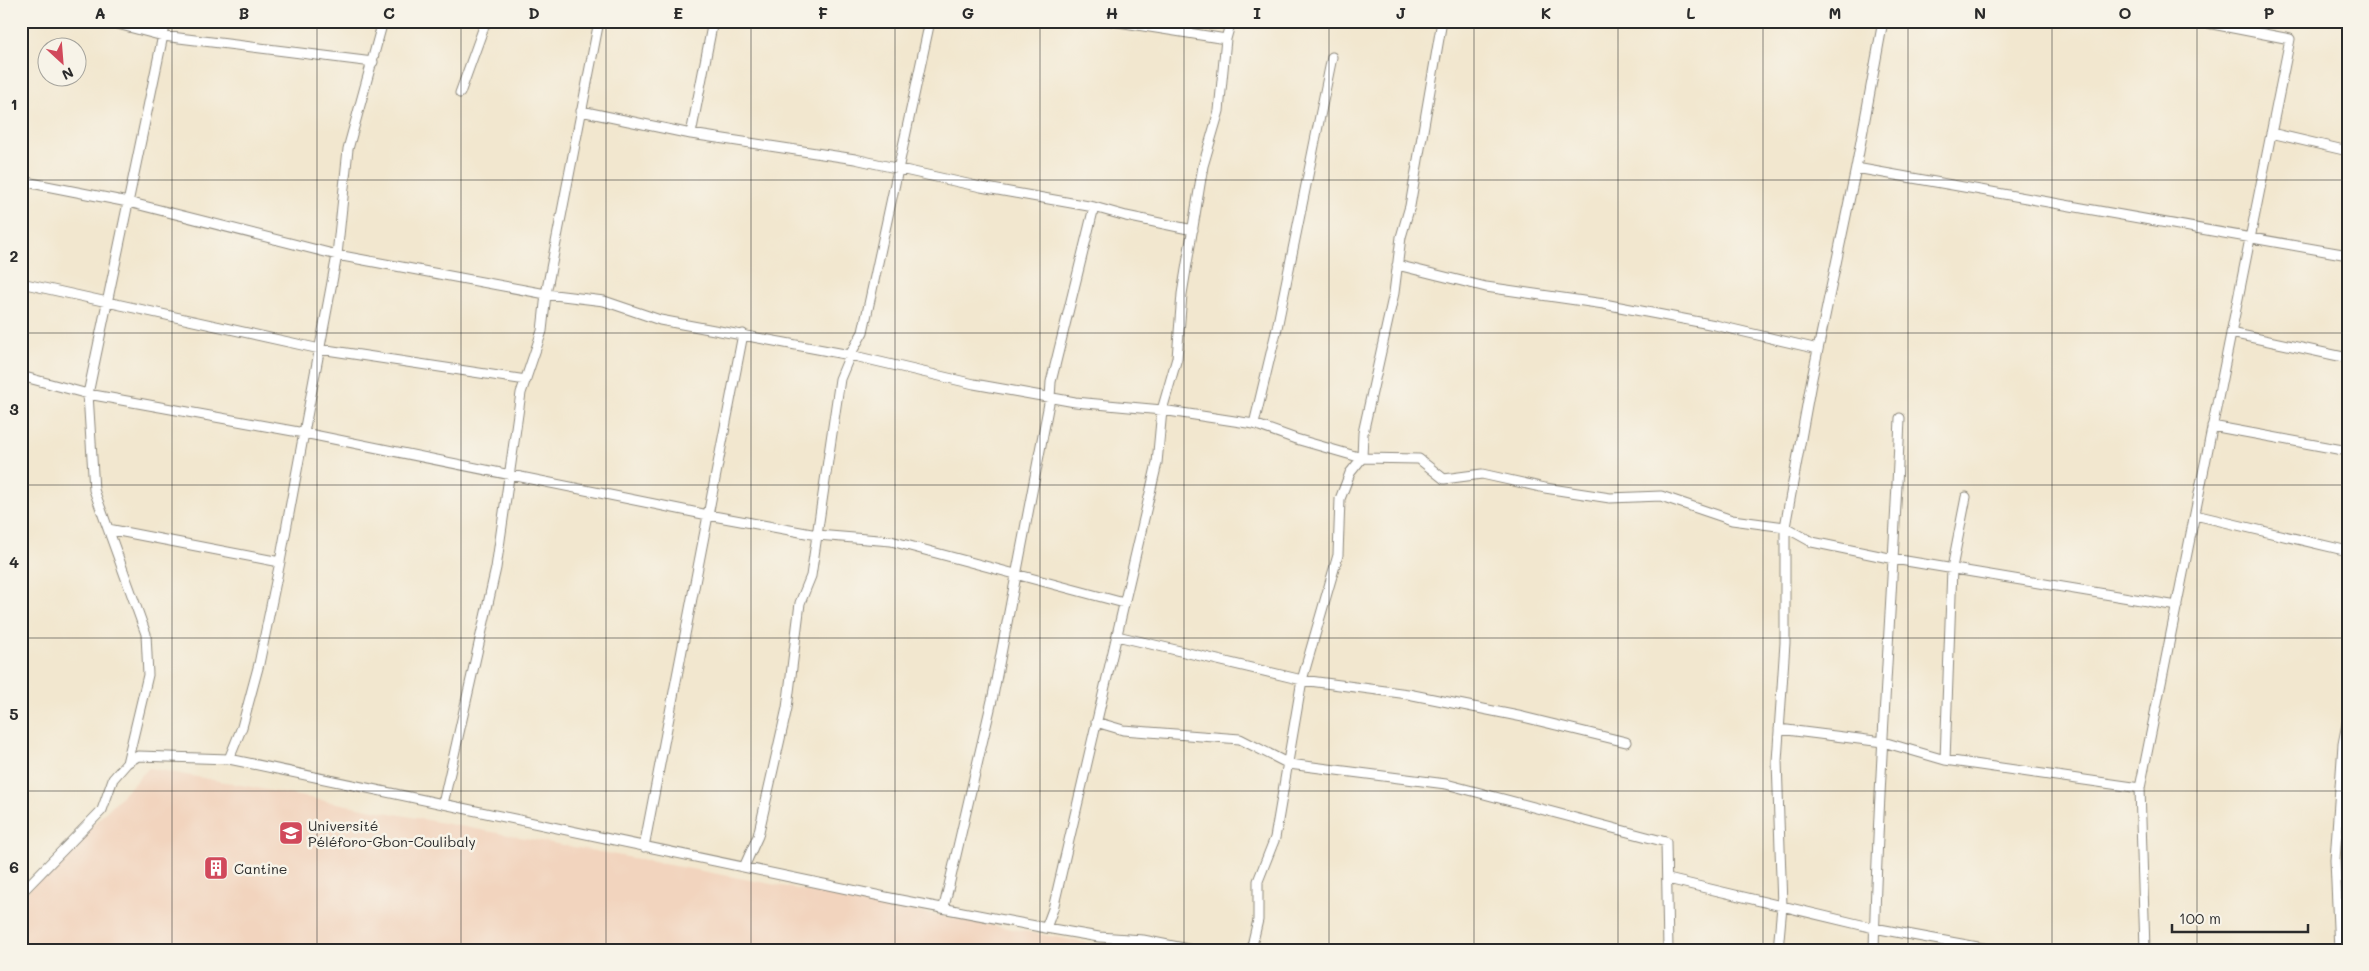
<svg xmlns="http://www.w3.org/2000/svg" width="2369" height="971" viewBox="0 0 2369 971" font-family="Mali,sans-serif">
<rect width="100%" height="100%" fill="#f7f3e8"/>
<filter id="ink" filterUnits="userSpaceOnUse"><feTurbulence type="fractalNoise" baseFrequency=".02" numOctaves="2"/><feDisplacementMap in="SourceGraphic" scale="10" xChannelSelector="R" yChannelSelector="G"/><feConvolveMatrix kernelMatrix="1 2 1 2 8 2 1 2 1" color-interpolation-filters="sRGB"/></filter>
<filter id="wash" filterUnits="userSpaceOnUse"><feTurbulence type="fractalNoise" baseFrequency=".0096" numOctaves="4" result="noise"/><feDisplacementMap in="SourceGraphic" scale="20" xChannelSelector="R" yChannelSelector="G"/><feGaussianBlur stdDeviation="1.12" result="paint"/><feColorMatrix in="noise" values="0 0 0 0 0 0 0 0 0 0 0 0 0 0 0 0 0 1.4 0 .05"/><feComposite in="paint" operator="in"/></filter>
<g filter="url(#wash)">
<rect width="100%" height="100%" fill="#f2e7cf"/>
<path fill="#f2d4be" d="M 149,768 L 1125,950 L 21,950 L 21,898 Z"/>
</g>
<g filter="url(#ink)">
<g fill="none" stroke-linecap="round" stroke-linejoin="round">
<defs>
<path id="street" d="M 106,21 L 163,36 L 373,62
M 1112,21 L 1226,39
M 460,93 L 486,21
M 581,111 L 691,134 L 855,159 L 981,187 L 1094,207 L 1126,216 L 1193,230
M 2271,133 L 2348,151
M 691,134 L 713,21
M 1856,168 L 2348,255
M 21,181 L 128,202 L 337,255 L 546,294 L 604,301 L 660,320 L 850,355 L 974,384 L 1075,402 L 1162,410 L 1254,424 L 1296,439 L 1362,458 L 1419,459 L 1444,479 L 1482,474 L 1545,488 L 1610,498 L 1661,496 L 1732,520 L 1785,527 L 1812,542 L 1894,559 L 2177,606
M 1397,265 L 1486,287 L 1604,304 L 1715,325 L 1818,349
M 21,283 L 320,349 L 526,380
M 2231,333 L 2348,358
M 21,376 L 88,394 L 304,433 L 708,515 L 817,535 L 891,541 L 1124,603
M 1254,424 L 1277,328 L 1332,57
M 2212,426 L 2348,451
M 2195,515 L 2348,551
M 108,529 L 280,562
M 1117,636 L 1302,680 L 1408,694 L 1523,717 L 1626,742
M 1096,722 L 1123,730 L 1240,739 L 1289,764 L 1446,784 L 1666,842 L 1668,950
M 1779,729 L 1883,742 L 1945,760 L 2140,788
M 229,759 L 242,727 L 259,664 L 280,562 L 337,255 L 348,149 L 383,21
M 1945,760 L 1952,568 L 1966,497
M 127,763 L 148,675 L 146,634 L 94,490 L 88,394 L 166,21
M 443,804 L 496,568 L 521,393 L 542,331 L 546,294 L 599,21
M 644,847 L 743,334
M 744,867 L 758,836 L 787,708 L 800,603 L 811,576 L 840,379 L 850,355 L 863,332 L 930,21
M 1668,879 L 1874,928 L 1994,950
M 21,893 L 102,810 L 113,779 L 127,763 L 138,756 L 229,759 L 895,899 L 1046,928 L 1099,937 L 1143,940 L 1193,950
M 944,907 L 993,696 L 1050,398 L 1051,382 L 1094,207
M 1046,928 L 1053,909 L 1157,463 L 1162,410 L 1177,358 L 1182,294 L 1203,166 L 1219,111 L 1226,39 L 1231,21
M 1251,950 L 1258,920 L 1258,881 L 1275,838 L 1302,680 L 1338,555 L 1340,499 L 1350,473 L 1362,458 L 1363,433 L 1394,293 L 1401,237 L 1410,206 L 1442,21
M 1778,950 L 1782,906 L 1777,761 L 1785,643 L 1785,527 L 1811,383 L 1856,168 L 1883,21
M 1874,950 C 1878,772 1893,595 1900,418
M 2145,950 L 2140,788 L 2290,39 L 2197,21
M 2339,950 L 2335,860 L 2343,744 L 2348,719"/>
</defs>
<use href="#street" stroke="#8e897d" stroke-width="11"/>
<use href="#street" stroke="#fff" stroke-width="9"/>
</g>
</g>
<path fill="none" stroke="#2b2b2b" stroke-width="1" stroke-opacity="0.55" d="M 172,21 L 172,950M 317,21 L 317,950M 461,21 L 461,950M 606,21 L 606,950M 751,21 L 751,950M 895,21 L 895,950M 1040,21 L 1040,950M 1184,21 L 1184,950M 1329,21 L 1329,950M 1474,21 L 1474,950M 1618,21 L 1618,950M 1763,21 L 1763,950M 1908,21 L 1908,950M 2052,21 L 2052,950M 2197,21 L 2197,950M 21,180 L 2348,180M 21,333 L 2348,333M 21,485 L 2348,485M 21,638 L 2348,638M 21,791 L 2348,791"/>
<defs>
<symbol id="university-square" viewBox="-11 -11 22 22"><rect x="-9" y="-9" width="18" height="18" rx="4" fill="#d1495b" stroke="#f7f3e8"/><path d="M0-5L7-2L0 1L-7-2ZM-4 1L0 2.5L4 1V4Q0 6-4 4Z" fill="#fff"/></symbol>
<symbol id="building-square" viewBox="-11 -11 22 22"><rect x="-9" y="-9" width="18" height="18" rx="4" fill="#d1495b" stroke="#f7f3e8"/><path d="M-4-6H4V6H1V3H-1V6H-4ZM-2.5-4.3h1.7v1.8h-1.7ZM.8-4.3h1.7v1.8H.8ZM-2.5-1h1.7V.8h-1.7ZM.8-1h1.7V.8H.8Z" fill="#fff"/></symbol>
</defs>
<g fill-rule="evenodd">
<use href="#university-square" x="277" y="819" width="28" height="28"/>
<use href="#building-square" x="202" y="854" width="28" height="28"/>
</g>
<g text-anchor="middle" dominant-baseline="central" stroke-width="5" stroke-linejoin="round" paint-order="stroke">
<g font-size="14" fill="#2b2b2b" stroke="#f7f3e8" text-anchor="start">
<text x="308" y="825">Université<tspan x="308" dy="16">Péléforo-Gbon-Coulibaly</tspan></text>
<text x="234" y="868">Cantine</text>
</g>
</g>
<rect width="2369" height="971" fill="none" stroke="#f7f3e8" stroke-width="55"/>
<g transform="translate(62 62) rotate(154)"><circle r="24" fill="#f7f3e8" stroke="#a5a39c"/>
<path d="M0-4L9 19L0 12L-9 19Z" fill="#d1495b"/>
<text y="-8" font-size="14" font-weight="bold" text-anchor="middle" fill="#2b2b2b">N</text>
</g>
<path d="M2172 924v8h136v-8" fill="none" stroke="#2b2b2b" stroke-width="2.5"/>
<text x="2179" y="924" font-size="15" fill="#2b2b2b" stroke="#f7f3e8" stroke-width="4" paint-order="stroke">100 m</text>
<rect x="28" y="28" width="2314" height="916" fill="none" stroke="#2b2b2b" stroke-width="2"/>
<g font-size="16" text-anchor="middle" font-weight="bold" fill="#2b2b2b">
<text x="100" y="19">A</text>
<text x="244" y="19">B</text>
<text x="389" y="19">C</text>
<text x="534" y="19">D</text>
<text x="678" y="19">E</text>
<text x="823" y="19">F</text>
<text x="968" y="19">G</text>
<text x="1112" y="19">H</text>
<text x="1257" y="19">I</text>
<text x="1401" y="19">J</text>
<text x="1546" y="19">K</text>
<text x="1691" y="19">L</text>
<text x="1835" y="19">M</text>
<text x="1980" y="19">N</text>
<text x="2125" y="19">O</text>
<text x="2269" y="19">P</text>
<text x="14" y="110">1</text>
<text x="14" y="262">2</text>
<text x="14" y="415">3</text>
<text x="14" y="568">4</text>
<text x="14" y="720">5</text>
<text x="14" y="873">6</text>
</g>
</svg>
